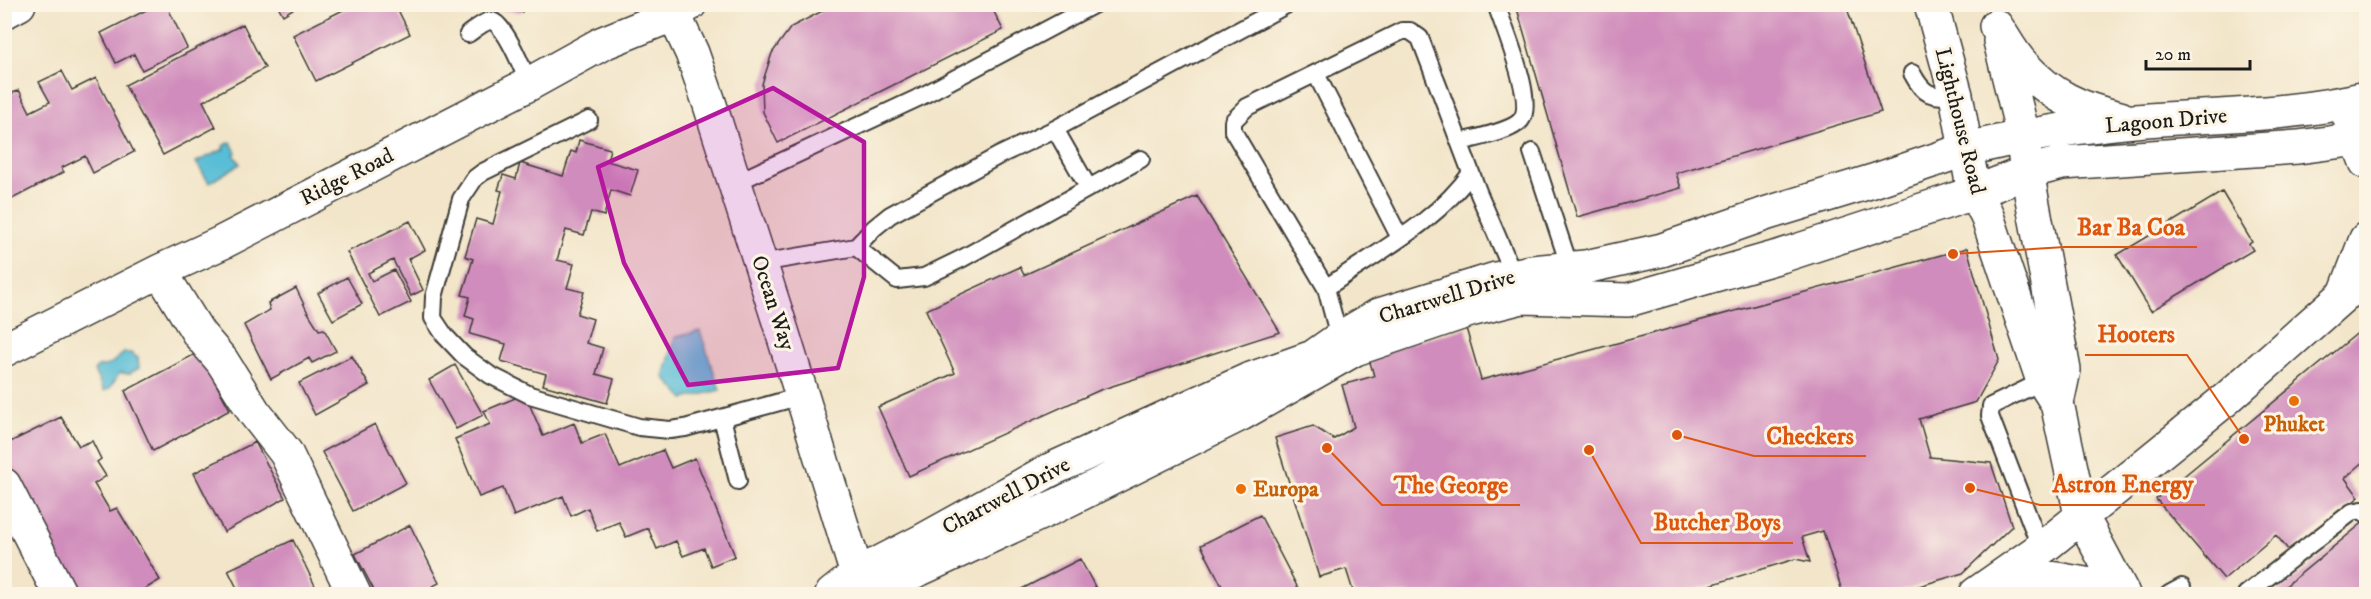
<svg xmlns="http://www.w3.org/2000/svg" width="2371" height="599" viewBox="0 0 2371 599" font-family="'IM FELL DW Pica',serif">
<rect width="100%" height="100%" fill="#fcf5e5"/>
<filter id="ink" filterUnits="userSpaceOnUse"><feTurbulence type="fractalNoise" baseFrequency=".0167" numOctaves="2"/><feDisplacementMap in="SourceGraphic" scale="12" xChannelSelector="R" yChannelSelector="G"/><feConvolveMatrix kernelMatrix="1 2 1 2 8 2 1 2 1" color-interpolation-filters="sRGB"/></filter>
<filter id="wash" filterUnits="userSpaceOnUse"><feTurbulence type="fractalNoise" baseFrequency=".008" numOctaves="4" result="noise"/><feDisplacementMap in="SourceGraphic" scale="24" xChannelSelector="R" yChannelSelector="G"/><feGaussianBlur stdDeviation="1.35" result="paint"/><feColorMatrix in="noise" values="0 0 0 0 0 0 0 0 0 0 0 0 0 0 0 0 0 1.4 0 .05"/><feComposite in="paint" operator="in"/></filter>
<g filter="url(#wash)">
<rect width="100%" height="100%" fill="#f2e5c9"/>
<path fill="#58bdd6" stroke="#3a6c79" stroke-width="1.5" d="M 231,142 L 236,153 L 234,155 L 240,164 L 209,183 L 196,162 L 224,149 L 223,146 Z
M 700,331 L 720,390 L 684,399 L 664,377 L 675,337 Z
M 124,353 L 131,353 L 138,358 L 139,368 L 129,374 L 120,373 L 110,388 L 104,391 L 94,371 L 98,367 L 109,365 Z"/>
<g id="blocks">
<path fill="#d08cbc" d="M 158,4 L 166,4 L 187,48 L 142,70 L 134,54 L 116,63 L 101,33 Z
M 277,4 L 301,4 L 283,15 Z
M 355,4 L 395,4 L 410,34 L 316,81 L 293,35 Z
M 488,4 L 523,4 L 522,12 L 488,9 Z
M 836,4 L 990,4 L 1003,30 L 778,143 L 763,112 L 762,84 L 772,53 L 791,27 Z
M 1031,4 L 1044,4 L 1034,10 Z
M 1516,5 L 1846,5 L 1881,112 L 1676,173 L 1681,188 L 1577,217 Z
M 243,24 L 265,68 L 203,101 L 216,127 L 163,155 L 125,85 Z
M 62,71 L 72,90 L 96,78 L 134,152 L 93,173 L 85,156 L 61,168 L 64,172 L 12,199 L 4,185 L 4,97 L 19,90 L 30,112 L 50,102 L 39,82 Z
M 579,140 L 610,149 L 607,161 L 638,170 L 630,196 L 611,190 L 604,216 L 591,212 L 584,235 L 566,230 L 557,260 L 574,264 L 567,288 L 584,292 L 577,314 L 593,319 L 586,343 L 603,348 L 596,374 L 614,379 L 607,403 L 543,385 L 546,374 L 501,361 L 506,344 L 470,334 L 474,319 L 465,316 L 470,297 L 462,295 L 473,259 L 465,256 L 476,219 L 493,224 L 502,191 L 498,190 L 503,175 L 516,179 L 520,163 L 563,176 L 571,151 L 576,153 Z
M 2222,192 L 2252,242 L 2249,244 L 2253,250 L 2151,311 L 2117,255 Z
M 1197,196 L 1280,332 L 1100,390 L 909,476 L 878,407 L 955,373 L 926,310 L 1020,267 L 1024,275 Z
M 410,221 L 425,250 L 408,259 L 423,290 L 411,296 L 393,260 L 368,273 L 372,281 L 394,270 L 411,302 L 380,317 L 347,252 Z
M 1967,248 L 1999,360 L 1976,402 L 1919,419 L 1930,457 L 1991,463 L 2012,526 L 1963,573 L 1892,594 L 1843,594 L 1823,531 L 1802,537 L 1810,562 L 1795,559 L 1681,594 L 1354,594 L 1346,569 L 1319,577 L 1275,438 L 1313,426 L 1334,439 L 1354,427 L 1342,385 L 1374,376 L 1368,355 L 1466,328 L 1481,380 Z
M 347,277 L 362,304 L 333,320 L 318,293 Z
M 296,288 L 307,311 L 319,330 L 324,329 L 336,351 L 312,363 L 309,358 L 271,379 L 244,325 L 270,310 L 268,303 Z
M 2366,326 L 2366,460 L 2345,478 L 2359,497 L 2290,552 L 2276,535 L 2224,579 L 2156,499 Z
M 199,352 L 230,410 L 153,451 L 125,391 Z
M 352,356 L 369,385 L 315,415 L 299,383 Z
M 455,365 L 483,415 L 456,429 L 429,380 Z
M 525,394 L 543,436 L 574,423 L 582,443 L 605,434 L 620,468 L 663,450 L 671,468 L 695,458 L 735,556 L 711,566 L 704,548 L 683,556 L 676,541 L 657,549 L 648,528 L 626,537 L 619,522 L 597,531 L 588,508 L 571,516 L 563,496 L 514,516 L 503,488 L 479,497 L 455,439 L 490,424 L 484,411 Z
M 61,417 L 79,446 L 92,441 L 101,459 L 97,462 L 106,476 L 94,484 L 110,511 L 117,508 L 160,580 L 140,592 L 142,594 L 69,594 L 4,467 L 4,445 Z
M 375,424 L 406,483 L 353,511 L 322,452 Z
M 255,442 L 285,498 L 224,532 L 194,473 Z
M 1260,515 L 1301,594 L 1226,594 L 1201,545 Z
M 2366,520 L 2366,594 L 2276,594 Z
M 410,525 L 439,583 L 418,594 L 376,594 L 355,554 Z
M 293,540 L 319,594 L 240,594 L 228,570 Z
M 1080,559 L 1099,594 L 1012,594 Z"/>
</g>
</g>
<g filter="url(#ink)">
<use href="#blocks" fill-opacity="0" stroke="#3c3a36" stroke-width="1.5"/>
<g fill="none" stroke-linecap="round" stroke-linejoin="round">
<defs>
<path id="service" d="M 468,34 C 474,30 482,23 489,21 C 503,18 524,72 529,84
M 1912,73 C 1924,96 1931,97 1956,95
M 1316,74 L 1400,238
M 589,120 L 483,172 L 475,178 L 461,199 L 434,297 L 433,318 L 445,336 L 464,356 L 490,375 L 530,395 L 639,427 L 670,430 L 685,428 L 801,396
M 1055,129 L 1288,4
M 1460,142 C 1475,138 1511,132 1521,120 C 1536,102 1503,26 1496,4
M 1532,152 L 1570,268
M 735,183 L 920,97 L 1095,4
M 856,247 L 897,280 L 924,277 L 963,258 L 1141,159
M 760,263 L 856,247 L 874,228 L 890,215 L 998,156 L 1055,129 L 1088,187
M 1326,288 C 1376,252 1435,224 1471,173
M 1340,341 L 1326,288 L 1233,131 L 1233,121 L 1247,107 L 1402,31 L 1410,31 L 1420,38 L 1479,194 L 1516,280
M 722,418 L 738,481
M 2041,549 L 1990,416 L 1991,406 L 2047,379
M 2169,594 L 2182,587
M 2246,594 L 2352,512 L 2362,510 L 2365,513"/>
<path id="minor" d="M 669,4 L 692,53 L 709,102 L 782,331 L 863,594
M 4,12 L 19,4
M 2344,103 L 2366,162
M 2027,172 L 2064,370 L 2057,403
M 160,271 L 199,334 L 222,361 L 254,412 L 286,453 L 354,594
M 2345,294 L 2366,239
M 4,350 L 160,271 L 221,243 L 529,84 L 603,43 L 672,15 L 690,4
M 4,485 L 60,594
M 1998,579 L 2039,576 L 2120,590
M 832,594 L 856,575 L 924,540 L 1048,471 L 1248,380 L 1313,357 L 1340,338 L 1379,315 L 1496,279 L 1532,272 L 1585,267 L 1662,250 L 1768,213 L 1873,181 L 1967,149
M 866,594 L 1058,505 L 1241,414 L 1355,349 L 1470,310 L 1522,297 L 1628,300 L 1781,256 L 1974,193 L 1986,213 L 2043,381 L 2057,403 L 2081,515 L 2123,594
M 1976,594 L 2046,545 L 2225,400 L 2345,294 L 2366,282"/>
<path id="tertiary" d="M 1931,4 L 1956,95 L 1974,193 L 2027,172 L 2062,163 L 2298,147 L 2366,138
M 1996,26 C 2005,39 2012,54 2023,65 C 2051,96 2080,109 2120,118
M 2000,41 L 2023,135 L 2025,158
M 1967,149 C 2022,136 2077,126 2134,121 C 2211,115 2291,116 2366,98"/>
</defs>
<use href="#service" stroke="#3c3a36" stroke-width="20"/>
<use href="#minor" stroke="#3c3a36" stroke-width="36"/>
<use href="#tertiary" stroke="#3c3a36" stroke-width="36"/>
<use href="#service" stroke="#fff" stroke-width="16"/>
<use href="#minor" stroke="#fff" stroke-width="33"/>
<use href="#tertiary" stroke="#fff" stroke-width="33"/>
</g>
</g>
<path fill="#b5179e" fill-opacity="0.2" stroke="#b5179e" stroke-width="4.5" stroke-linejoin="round" d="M 773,88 L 864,142 L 864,277 L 838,368 L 688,385 L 624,263 L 598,167 Z"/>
<g fill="#e8710a" stroke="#fcf5e5" stroke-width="2">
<circle cx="2294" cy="401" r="6"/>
<circle cx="1241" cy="489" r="6"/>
</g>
<g text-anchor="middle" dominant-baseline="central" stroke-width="6" stroke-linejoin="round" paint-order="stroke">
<g font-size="22" fill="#1c1c1c" stroke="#fcf5e5">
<text transform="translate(1960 121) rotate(76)">Lighthouse Road</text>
<text transform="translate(2166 121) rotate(-5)">Lagoon Drive</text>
<text transform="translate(347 177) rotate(-27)">Ridge Road</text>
<text transform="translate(1447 297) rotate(-17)">Chartwell Drive</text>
<text transform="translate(773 303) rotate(72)">Ocean Way</text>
<text transform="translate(1006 496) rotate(-28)">Chartwell Drive</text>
</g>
<g font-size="22" font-weight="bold" fill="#c56008" stroke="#fcf5e5">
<text x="2294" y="424">Phuket</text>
<text x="1253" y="489" text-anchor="start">Europa</text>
</g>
</g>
<path fill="none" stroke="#de560d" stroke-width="2" d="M1953 254L2065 247H2197M2244 439L2187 355H2085M1677 435L1754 456H1866M1970 488L2040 505H2205M1327 448L1382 505H1520M1589 450L1641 543H1793"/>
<g fill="#de560d" stroke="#fcf5e5" stroke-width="2">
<circle cx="1953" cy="254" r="6"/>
<circle cx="2244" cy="439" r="6"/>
<circle cx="1677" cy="435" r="6"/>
<circle cx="1970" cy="488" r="6"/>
<circle cx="1327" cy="448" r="6"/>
<circle cx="1589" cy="450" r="6"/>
</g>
<g font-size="24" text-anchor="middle" font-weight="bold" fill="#de560d" stroke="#fcf5e5" stroke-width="6" stroke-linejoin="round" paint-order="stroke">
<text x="2131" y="235">Bar Ba Coa</text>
<text x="2136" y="342">Hooters</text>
<text x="1810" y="444">Checkers</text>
<text x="2123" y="492">Astron Energy</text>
<text x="1451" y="493">The George</text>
<text x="1717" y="530">Butcher Boys</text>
</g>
<rect width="2371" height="599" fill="none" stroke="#fcf5e5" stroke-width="24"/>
<path d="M2146 60v9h104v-9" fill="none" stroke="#1c1c1c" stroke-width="3"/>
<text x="2155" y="60" font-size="18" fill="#1c1c1c" stroke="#fcf5e5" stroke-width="4.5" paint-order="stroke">20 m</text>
</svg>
